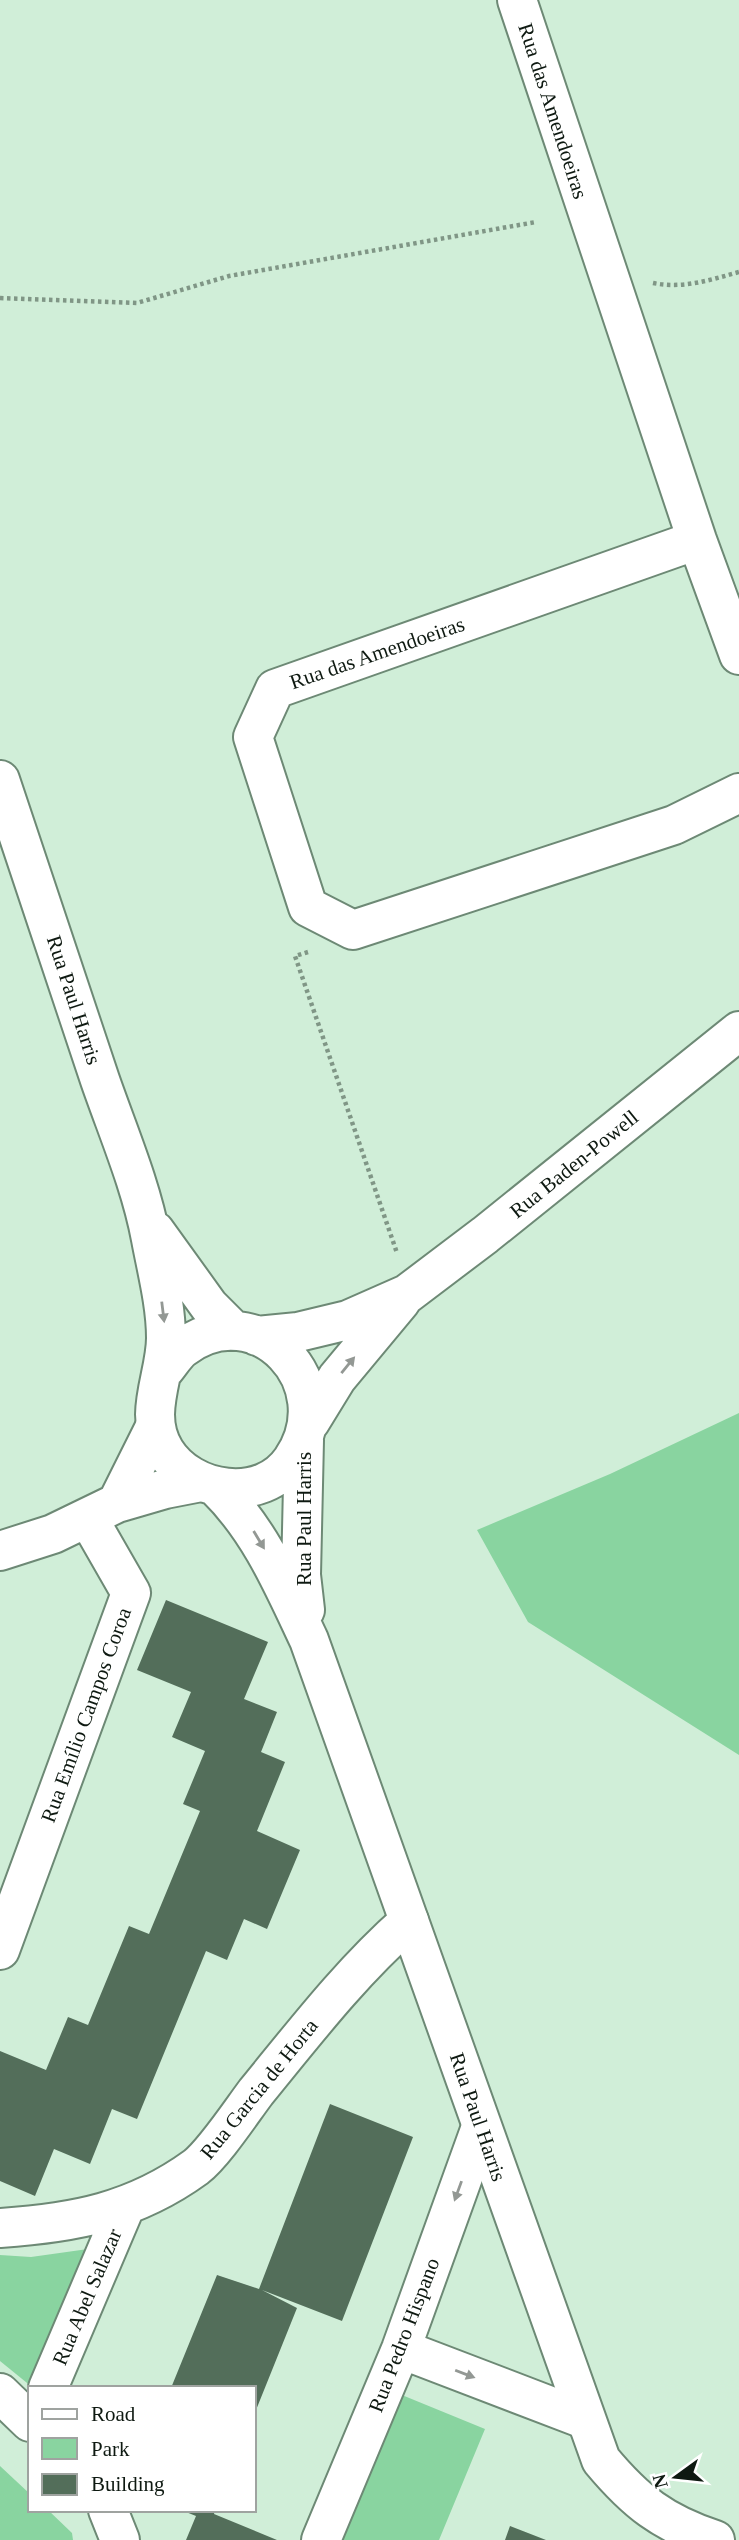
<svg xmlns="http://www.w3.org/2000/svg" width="739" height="2540" viewBox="0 0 739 2540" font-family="Georgia,serif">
<rect width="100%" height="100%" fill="#d0eed8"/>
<path fill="#89d4a0" d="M 739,1413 L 739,1755 L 528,1622 L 477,1530 L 610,1474 Z
M 88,2249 L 32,2387 L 0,2361 L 0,2255 L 31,2257 Z
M 397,2393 L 485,2429 L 439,2540 L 337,2540 Z
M 0,2466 L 30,2494 L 30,2510 L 48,2510 L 72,2533 L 73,2540 L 0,2540 Z"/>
<path fill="#536e5a" d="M 166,1600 L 268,1642 L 244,1699 L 277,1712 L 261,1752 L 285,1762 L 257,1831 L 300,1850 L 267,1929 L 244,1919 L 227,1960 L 206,1951 L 137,2119 L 112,2109 L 90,2164 L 54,2149 L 35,2196 L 0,2181 L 0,2051 L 46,2070 L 68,2017 L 88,2025 L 129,1926 L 149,1934 L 200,1811 L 183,1804 L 205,1751 L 172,1737 L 191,1692 L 137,1670 Z
M 330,2104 L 413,2137 L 342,2321 L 262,2290 L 297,2308 L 254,2415 L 254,2388 L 171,2388 L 217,2275 L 259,2289 Z
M 181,2510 L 215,2510 L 214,2514 L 277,2540 L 186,2540 L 196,2516 Z
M 510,2526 L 546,2540 L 505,2540 Z"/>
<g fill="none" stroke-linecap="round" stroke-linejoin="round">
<defs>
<path id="minor" d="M 517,0 L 697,540 L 739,655
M 697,540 L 275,689 L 253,737 L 308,907 L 353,930 L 674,825 L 739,793
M 117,1503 L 155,1427
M 0,1551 L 53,1534 L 117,1503 L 165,1489 L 201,1482
M 0,1950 L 131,1593 L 88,1518
M 0,2228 C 74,2223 134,2212 196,2167 C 214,2153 241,2112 256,2092 C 305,2032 351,1972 409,1921
M 401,2349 L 584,2419
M 48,2388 L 125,2207
M 0,2393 L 30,2422
M 108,2510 L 120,2540
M 321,2540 L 401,2349 L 481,2127"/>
<path id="tertiary" d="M 0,780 C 33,880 67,980 100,1080 C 118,1132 141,1185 151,1239 C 157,1271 166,1305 166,1338 C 166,1376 142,1414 165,1451 C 191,1493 262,1504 292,1460 C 344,1384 257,1292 183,1348 C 176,1353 171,1362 165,1369
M 155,1231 L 209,1306 L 234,1331
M 257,1336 L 298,1332 L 348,1320 L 407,1294 L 485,1235 L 739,1031
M 310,1422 L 337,1378 L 401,1301
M 304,1440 L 301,1575 L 305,1610
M 216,1487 C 260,1530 283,1585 309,1640 L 601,2460 C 636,2502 663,2523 715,2540"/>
</defs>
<use href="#minor" stroke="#6d8975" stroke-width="42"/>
<use href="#tertiary" stroke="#6d8975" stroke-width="42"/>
<path stroke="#809686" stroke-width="4.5" stroke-dasharray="3.5 3.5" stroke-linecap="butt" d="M 653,283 C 683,289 710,280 739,272
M 0,298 L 137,303 L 229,276 L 536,222
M 308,952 L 295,956 L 397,1253"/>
<use href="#minor" stroke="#fff" stroke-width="38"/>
<use href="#tertiary" stroke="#fff" stroke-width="38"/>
</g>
<defs><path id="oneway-solid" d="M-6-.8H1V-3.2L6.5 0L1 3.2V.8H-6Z" transform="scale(1.75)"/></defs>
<g fill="#939894">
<use href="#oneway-solid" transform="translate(163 1312) rotate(83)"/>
<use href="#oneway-solid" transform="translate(348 1365) rotate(-51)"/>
<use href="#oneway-solid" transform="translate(259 1540) rotate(59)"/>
<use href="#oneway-solid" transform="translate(458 2191) rotate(110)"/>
<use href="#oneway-solid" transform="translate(465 2374) rotate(21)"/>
</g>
<g text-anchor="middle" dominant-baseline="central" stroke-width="7" stroke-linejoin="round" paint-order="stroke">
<g font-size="21" fill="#0e1911" stroke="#fff">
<text transform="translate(553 111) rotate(72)">Rua das Amendoeiras</text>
<text transform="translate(377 653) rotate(-19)">Rua das Amendoeiras</text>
<text transform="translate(74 1000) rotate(72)">Rua Paul Harris</text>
<text transform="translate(574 1164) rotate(-39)">Rua Baden-Powell</text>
<text transform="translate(304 1519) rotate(-90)">Rua Paul Harris</text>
<text transform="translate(86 1715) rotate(-70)">Rua Emílio Campos Coroa</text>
<text transform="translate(259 2089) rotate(-51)">Rua Garcia de Horta</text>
<text transform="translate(478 2117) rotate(71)">Rua Paul Harris</text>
<text transform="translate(87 2297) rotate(-67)">Rua Abel Salazar</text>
<text transform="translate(404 2335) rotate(-69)">Rua Pedro Hispano</text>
</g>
</g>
<rect x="28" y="2386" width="228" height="126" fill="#ffffff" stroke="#9fa3a0" stroke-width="2"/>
<rect x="42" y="2409" width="35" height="10" fill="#ffffff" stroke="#9fa3a0" stroke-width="2"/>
<text x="91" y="2421" font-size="21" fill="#0e1911">Road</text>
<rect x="42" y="2438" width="35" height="21" fill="#89d4a0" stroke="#9fa3a0" stroke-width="2"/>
<text x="91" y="2456" font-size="21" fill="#0e1911">Park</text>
<rect x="42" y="2474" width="35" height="21" fill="#536e5a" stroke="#9fa3a0" stroke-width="2"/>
<text x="91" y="2491" font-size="21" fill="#0e1911">Building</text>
<g transform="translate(676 2477) rotate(255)" stroke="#ffffff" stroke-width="5" paint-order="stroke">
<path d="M0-5L12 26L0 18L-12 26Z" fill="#0e1911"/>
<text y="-10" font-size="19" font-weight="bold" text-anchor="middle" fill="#0e1911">N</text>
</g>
</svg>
